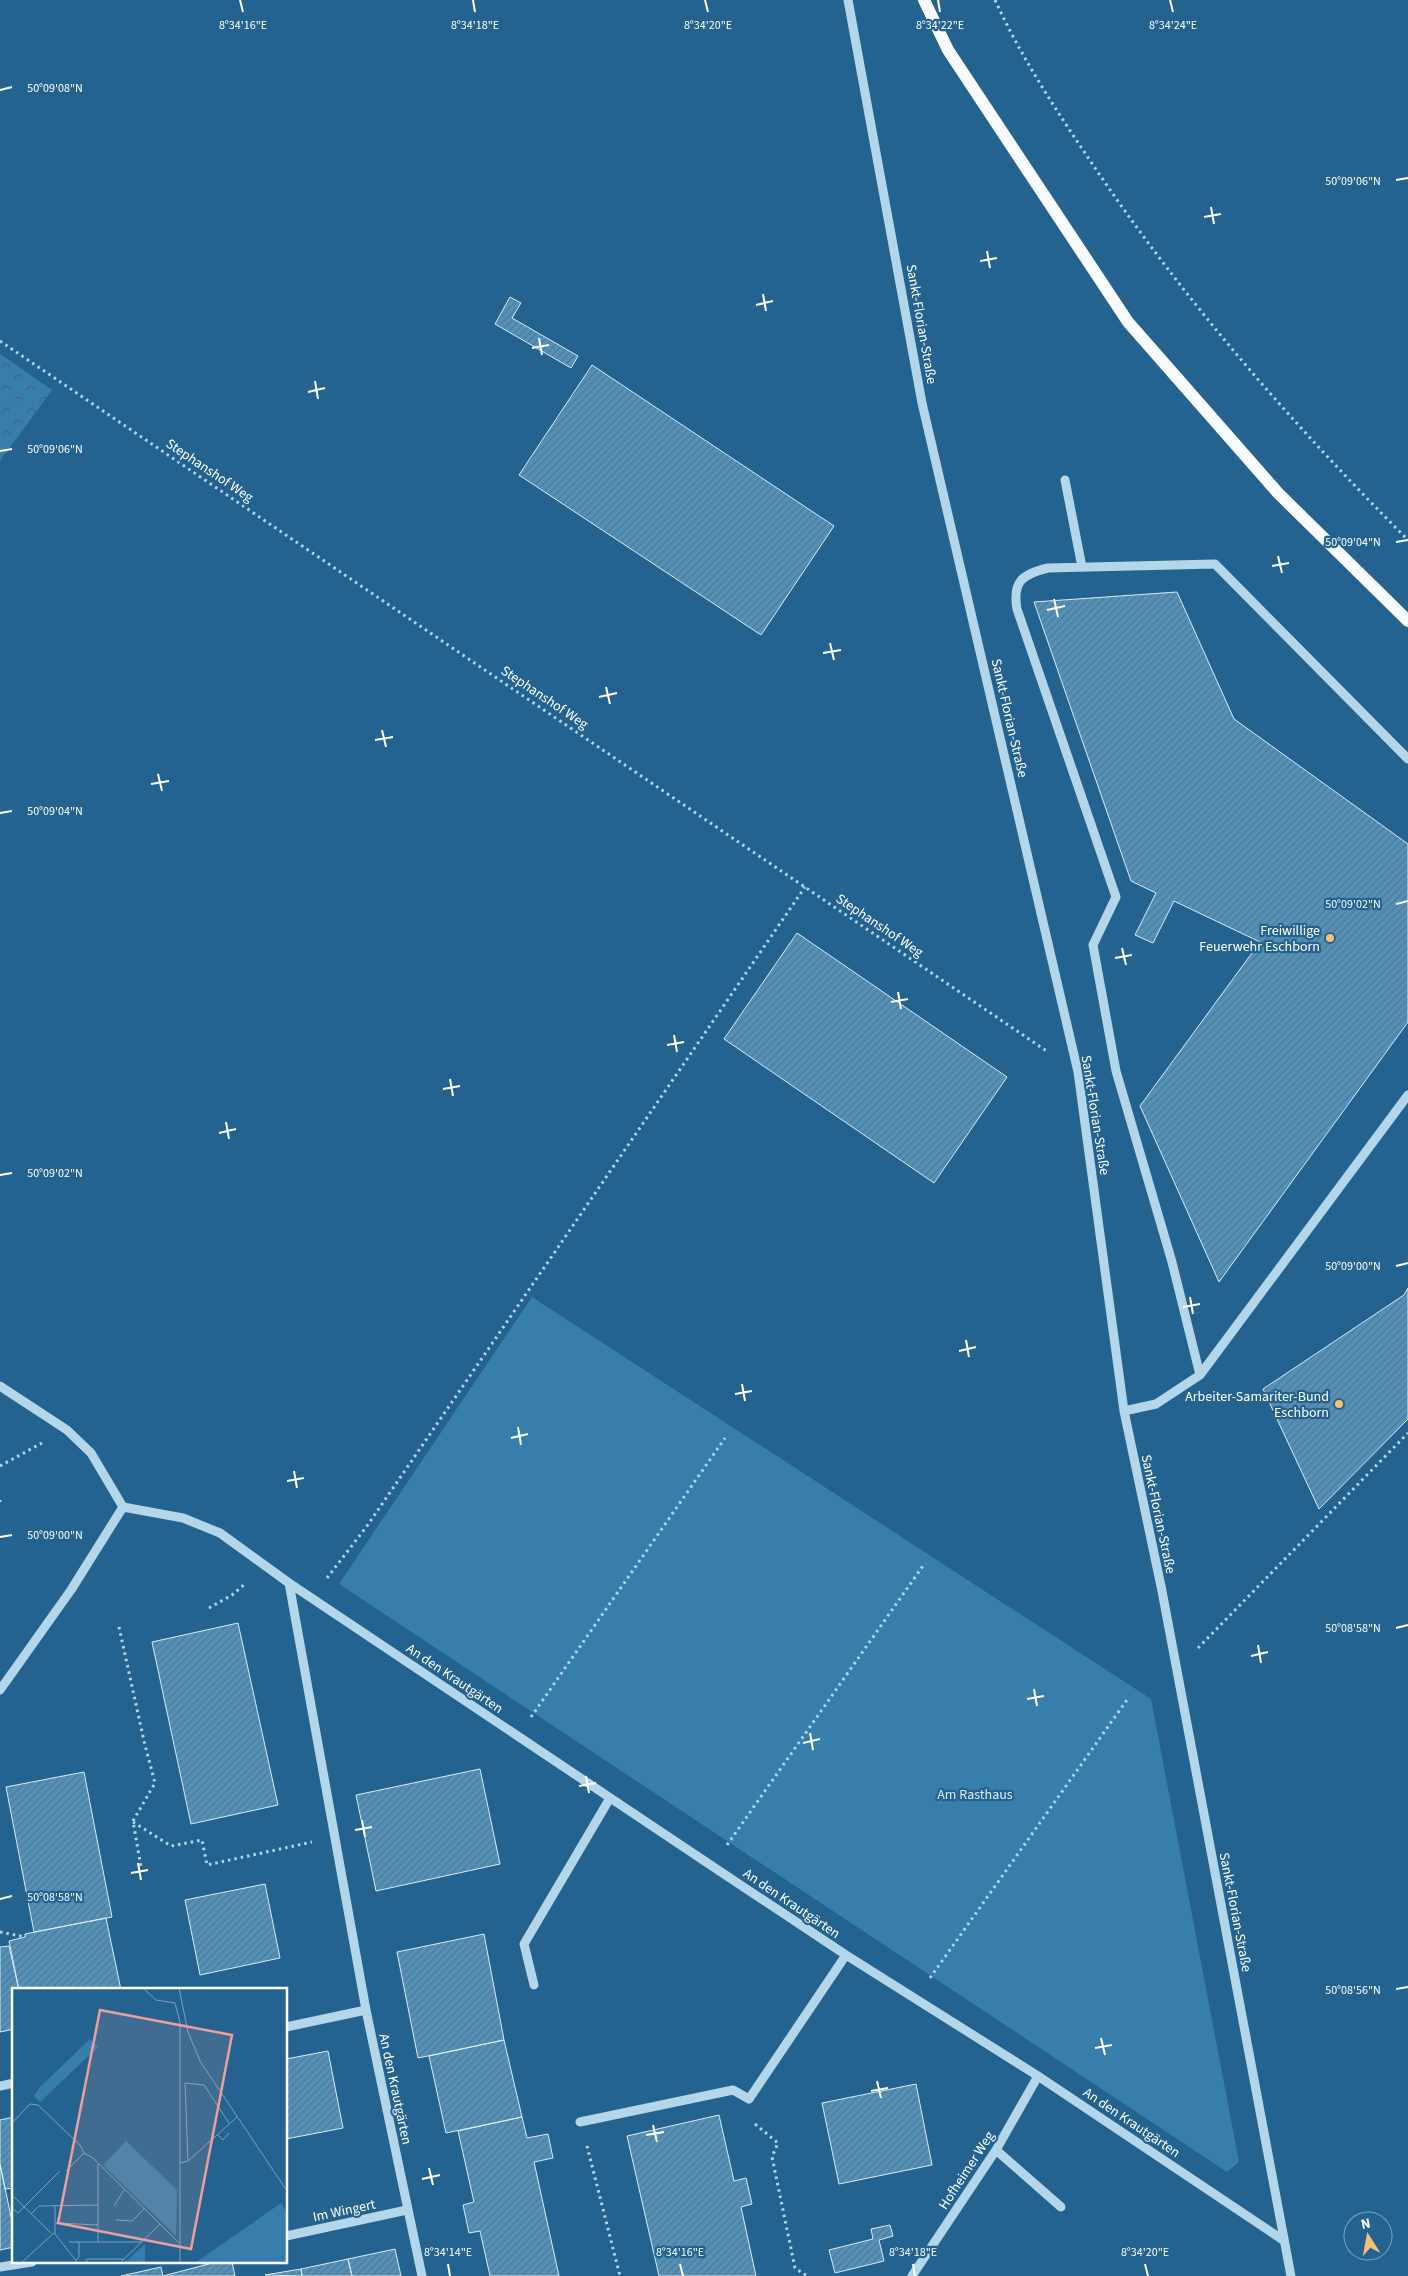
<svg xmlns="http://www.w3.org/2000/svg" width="1408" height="2276" viewBox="0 0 1408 2276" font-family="'Source Sans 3',sans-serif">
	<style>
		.green { fill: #387eab }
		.forest { fill: url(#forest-crowns) }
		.building { fill: url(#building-hatch); stroke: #d9ecf9 }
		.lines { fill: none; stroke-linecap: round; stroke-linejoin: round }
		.path { stroke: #b4d6eb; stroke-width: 3; stroke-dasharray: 2.5 4; stroke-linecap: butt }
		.minor { stroke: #b4d6eb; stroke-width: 9 }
		.major { stroke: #f9fcff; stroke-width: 12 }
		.ticks { fill: none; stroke: #fff; stroke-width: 2 }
		.poi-dot { fill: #f6be78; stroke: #24638f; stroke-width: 2 }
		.labels { text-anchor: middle; stroke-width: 4.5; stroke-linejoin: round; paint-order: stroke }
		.street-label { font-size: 14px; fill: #fff; stroke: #24638f }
		.poi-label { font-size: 14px; fill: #fff; stroke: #24638f; text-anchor: end }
		.park-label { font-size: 14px; fill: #d9ecf9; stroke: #24638f }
		.inset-road { fill: none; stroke: #7ca1bc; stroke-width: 1 }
		.view { fill: #ed9e9e; fill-opacity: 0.15; stroke: #ed9e9e; stroke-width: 2.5 }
		.inset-edge { fill: none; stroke: #fff; stroke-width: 2.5 }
		.ticks-label { font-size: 12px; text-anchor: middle; fill: #fff; stroke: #24638f; stroke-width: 4.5; stroke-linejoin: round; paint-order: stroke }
	</style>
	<defs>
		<pattern id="forest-crowns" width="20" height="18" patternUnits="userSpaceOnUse" patternTransform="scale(1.25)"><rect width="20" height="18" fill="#387eab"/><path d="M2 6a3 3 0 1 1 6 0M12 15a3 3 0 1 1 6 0" fill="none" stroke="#42657c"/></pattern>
		<pattern id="building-hatch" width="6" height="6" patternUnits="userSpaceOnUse" patternTransform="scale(1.25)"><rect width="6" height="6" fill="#5491b8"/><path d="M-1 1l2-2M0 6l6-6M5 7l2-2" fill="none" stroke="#517992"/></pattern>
	</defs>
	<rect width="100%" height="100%" fill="#24638f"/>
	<path class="green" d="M532,1297L1151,1699L1239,2162L1227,2172L339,1584Z"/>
	<path class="forest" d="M0,354L52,390L0,461Z"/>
	<path class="building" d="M510,297L521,303L512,318L578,356L571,368L495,324Z
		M592,365L834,526L761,635L519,475Z
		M1177,592L1234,719L1408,844V1022L1219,1282L1140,1106L1260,942L1174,901L1153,943L1135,935L1156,893L1131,881L1034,602Z
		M797,933L1007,1077L934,1183L724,1039Z
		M1408,1288V1419L1319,1509L1263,1389L1404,1295Z
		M238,1623L278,1805L191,1824L152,1642Z
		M480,1769L500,1864L376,1891L356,1795Z
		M84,1772L112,1917L34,1932L6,1787Z
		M265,1884L280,1958L200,1975L185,1900Z
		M106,1918L121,1990H19L9,1941L25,1937V1934Z
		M484,1934L504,2040L418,2058L397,1952Z
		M9,1946L19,1990H14V2029L0,2032V1947Z
		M504,2040L522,2117L446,2133L429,2056Z
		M328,2051L343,2128L286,2139V2059Z
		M916,2084L932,2165L839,2184L822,2103Z
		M719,2115L734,2181L746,2178L752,2204L741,2207L756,2276H659L627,2136Z
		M14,2117V2188L5,2189L0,2164V2120Z
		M522,2117L527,2138L548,2134L553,2158L534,2162L559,2276H490L480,2231L469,2233L463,2205L474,2202L458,2131Z
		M0,2164L14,2231V2247L0,2250Z
		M890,2225L893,2236L879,2240L884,2261L835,2273L829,2250L873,2239L871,2229Z
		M395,2249L401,2276H352L348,2259Z
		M348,2259L352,2276H302L301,2269Z
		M216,2262H232L235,2276H163Z
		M161,2267L163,2276H121Z
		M301,2269L302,2276L265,2275Z"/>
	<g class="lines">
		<path class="path" d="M995,0C1021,57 1056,110 1091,162C1183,299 1291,423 1408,540
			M0,341L1048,1052
			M0,1466L42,1443
			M0,1500V1502
			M327,1578L367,1526L805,887
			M209,1608L232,1595L246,1583
			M119,1627L144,1741L155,1783L133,1821L141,1867
			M1198,1648L1408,1433
			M531,1717L725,1438
			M133,1822L171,1846L202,1840L207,1865L312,1842
			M727,1845L925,1563
			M0,1932L25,1937
			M930,1978L1129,1697
			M755,2124L778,2143L772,2157L795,2268L807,2276
			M587,2146L620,2276"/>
		<path class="minor" d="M848,0L922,403L1078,1072L1124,1411L1162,1591L1291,2276
			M1065,480L1082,567
			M1200,1375L1172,1262L1116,1071L1093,945L1116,897L1017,609C1012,581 1023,574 1048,568L1215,564L1408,759
			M0,1386L67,1430L91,1453L123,1507L183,1518L220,1533L289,1583L712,1866L846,1955L1038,2076L1283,2240
			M1124,1411L1156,1404L1200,1375L1408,1095
			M289,1583L366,2010L422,2276
			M0,1690L71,1590L123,1507
			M534,1985L524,1944L610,1798
			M286,2027L366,2010
			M0,2086L14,2083
			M580,2122L733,2090L749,2099L846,1955
			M996,2150L1061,2207
			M286,2236L407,2210
			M0,2267L32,2262
			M912,2276L996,2150L1038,2076"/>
		<path class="major" d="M924,0L948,50L1128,322L1278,493L1408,621"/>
	</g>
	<path class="ticks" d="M240,0L243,12M473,0L475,12M705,0L708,12M938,0L940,12M1170,0L1173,12M0,90L12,87M1396,180L1408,178M1211,207L1214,224M1204,217L1221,214M987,251L990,268M980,261L997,258M763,294L766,311M756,305L773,301M539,338L542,355M532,348L549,345M315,381L318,399M308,392L325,388M0,451L12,449M1396,542L1408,540M1278,556L1282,573M1272,566L1289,563M1054,599L1058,617M1047,610L1065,606M830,643L834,660M823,653L841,650M606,687L610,704M599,697L617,693M382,730L386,747M375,740L393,737M158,774L162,791M151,784L169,781M0,813L12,811M1396,904L1408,901M1122,948L1126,965M1115,958L1132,955M898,992L901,1009M891,1002L908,999M674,1035L677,1052M667,1045L684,1042M450,1079L453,1096M443,1089L460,1086M226,1122L229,1139M219,1133L236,1129M0,1175L12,1173M1396,1266L1408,1263M1190,1297L1193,1314M1183,1307L1200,1304M966,1340L969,1357M959,1351L976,1347M742,1384L745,1401M735,1394L752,1391M518,1427L521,1445M511,1438L528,1434M294,1471L297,1488M287,1481L304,1478M0,1537L12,1535M1396,1628L1408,1625M1258,1645L1261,1663M1251,1656L1268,1652M1034,1689L1037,1706M1027,1699L1044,1696M810,1733L813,1750M803,1743L820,1739M586,1776L589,1793M579,1786L596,1783M362,1820L365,1837M355,1830L372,1827M138,1863L141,1880M131,1873L148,1870M0,1899L12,1896M1396,1989L1408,1987M1101,2038L1105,2055M1095,2048L1112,2045M877,2081L881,2098M871,2091L888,2088M653,2125L657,2142M646,2135L664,2132M429,2168L433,2185M422,2179L440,2175M448,2264L450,2276M680,2264L683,2276M913,2264L915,2276M1145,2264L1148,2276"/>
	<g class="poi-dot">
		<circle cx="1330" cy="938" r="5"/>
		<circle cx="1339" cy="1404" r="5"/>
	</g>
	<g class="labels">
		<g class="street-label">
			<text transform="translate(922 324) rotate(80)" y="5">Sankt-Florian-Straße</text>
			<text transform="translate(210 470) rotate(34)" y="5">Stephanshof Weg</text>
			<text transform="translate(545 697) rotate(34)" y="5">Stephanshof Weg</text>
			<text transform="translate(1010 718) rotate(77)" y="5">Sankt-Florian-Straße</text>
			<text transform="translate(880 925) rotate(34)" y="5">Stephanshof Weg</text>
			<text transform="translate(1096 1115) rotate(81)" y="5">Sankt-Florian-Straße</text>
			<text transform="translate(1159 1514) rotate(78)" y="5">Sankt-Florian-Straße</text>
			<text transform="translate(455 1678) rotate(34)" y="5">An den Krautgärten</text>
			<text transform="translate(792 1903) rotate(34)" y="5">An den Krautgärten</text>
			<text transform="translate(1236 1912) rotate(79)" y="5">Sankt-Florian-Straße</text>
			<text transform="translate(396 2089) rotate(78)" y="5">An den Krautgärten</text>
			<text transform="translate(1132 2122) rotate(34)" y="5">An den Krautgärten</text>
			<text transform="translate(966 2170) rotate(-57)" y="5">Hofheimer Weg</text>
			<text transform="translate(344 2210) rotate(-12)" y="5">Im Wingert</text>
		</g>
		<g class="poi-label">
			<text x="1320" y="935">Freiwillige<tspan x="1320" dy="16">Feuerwehr Eschborn</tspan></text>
			<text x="1329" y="1401">Arbeiter-Samariter-Bund<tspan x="1329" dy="16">Eschborn</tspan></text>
		</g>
		<g class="park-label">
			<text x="975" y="1799">Am Rasthaus</text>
		</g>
	</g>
	<g transform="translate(12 1988)">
		<rect width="275" height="275" fill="#24638f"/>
		<path d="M114,153L165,202L164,248L91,177ZM133,256V275H112Z" fill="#387eab"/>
		<path d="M78,51L86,59L28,114L22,108L28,99Z" fill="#387eab"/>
		<path d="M269,215L275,225V275H183Z" fill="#387eab"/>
		<path class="inset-road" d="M131,0L144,12L163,15L168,34V275M167,0L176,44L188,73L275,203M0,135L18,116L26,117L68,157L72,165L81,170L167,255M205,146L211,152L217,145M176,173L173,95L192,97L217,135M168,175L176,173L225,129M86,176V254M54,183L72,165M0,207L39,245M43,218V246L66,275M102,218L112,202M1,221L6,225L48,183M19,226L27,218L86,217M104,232L120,233L132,221M44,235L86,237M57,254H130M64,272L67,269V254M9,275L42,245M74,275L75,271H112M108,275L148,236"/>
		<path class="view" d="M88,22L220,47L179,261L46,235Z"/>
		<rect width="275" height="275" class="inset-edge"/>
	</g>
	<g class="ticks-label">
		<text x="243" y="29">8°34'16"E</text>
		<text x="475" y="29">8°34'18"E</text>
		<text x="708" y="29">8°34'20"E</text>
		<text x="940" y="29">8°34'22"E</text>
		<text x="1173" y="29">8°34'24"E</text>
		<text x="55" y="92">50°09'08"N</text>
		<text x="1353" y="185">50°09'06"N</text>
		<text x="55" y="453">50°09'06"N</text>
		<text x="1353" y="546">50°09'04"N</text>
		<text x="55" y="815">50°09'04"N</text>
		<text x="1353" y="908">50°09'02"N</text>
		<text x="55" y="1177">50°09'02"N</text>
		<text x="1353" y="1270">50°09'00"N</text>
		<text x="55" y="1539">50°09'00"N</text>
		<text x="1353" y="1632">50°08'58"N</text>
		<text x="55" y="1901">50°08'58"N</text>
		<text x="1353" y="1994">50°08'56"N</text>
		<text x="448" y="2256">8°34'14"E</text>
		<text x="680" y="2256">8°34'16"E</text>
		<text x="913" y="2256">8°34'18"E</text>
		<text x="1145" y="2256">8°34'20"E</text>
	</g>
	<g transform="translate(1368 2236) rotate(349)"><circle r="24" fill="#24638f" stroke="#7ca1bc"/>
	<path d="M0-4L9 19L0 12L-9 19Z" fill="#f6be78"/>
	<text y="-8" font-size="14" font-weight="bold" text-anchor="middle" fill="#ffffff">N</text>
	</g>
</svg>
